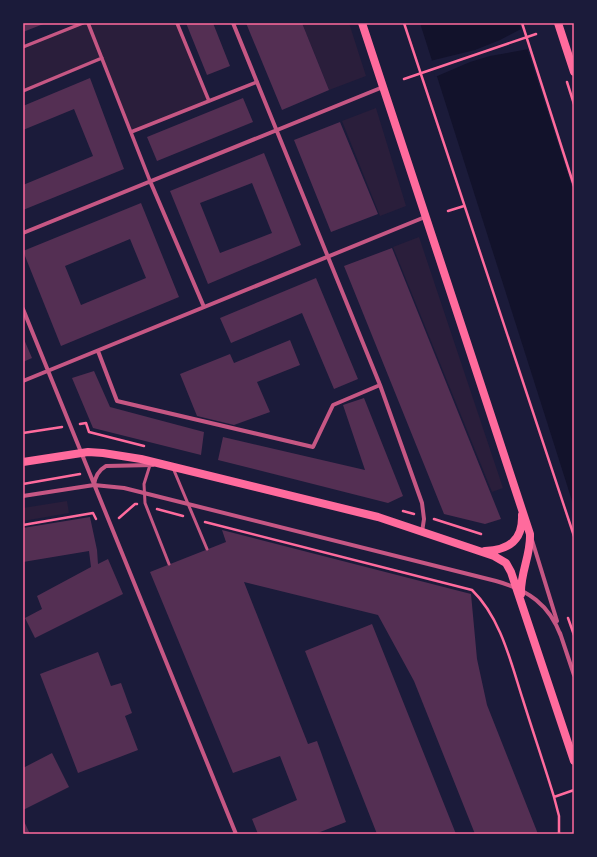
<svg xmlns="http://www.w3.org/2000/svg" width="597" height="857" viewBox="0 0 597 857" font-family="'Roboto Condensed',sans-serif">
	<style>
		.green { fill: #2a1e3b }
		.water { fill: #12122b }
		.pier { fill: #1b1b3a }
		.building { fill: #542f53; fill-rule: evenodd }
		.lines { fill: none; stroke-linecap: round; stroke-linejoin: round }
		.path { stroke: #ff6b9d; stroke-width: 2.5 }
		.service { stroke: #c65784; stroke-width: 3 }
		.pedestrian { stroke: #c65784; stroke-width: 3.5 }
		.minor { stroke: #c65784; stroke-width: 4 }
		.secondary { stroke: #ff6b9d; stroke-width: 8 }
		.neatline { fill: none; stroke: #ff6b9d; stroke-width: 1.5 }
	</style>
	<rect width="100%" height="100%" fill="#1b1b3a"/>
	<path class="green" d="M83,23H176L209,101L131,132L102,58L23,91V47Z
		M302,23H349L366,76L329,90Z
		M376,108L406,206L380,216L342,121Z
		M419,237L503,488L492,492L393,247Z
		M67,501L69,513L23,521V508Z"/>
	<path class="water" d="M420,23H519L574,193V507Z"/>
	<path class="pier" d="M523,28L529,49L490,56L470,62L435,77L430,61L475,50L500,40Z"/>
	<path class="building" d="M23,23H46L23,32Z
		M186,23H213L230,66L207,75Z
		M246,23H302L329,90L282,110Z
		M90,78L124,169L23,210V185L93,156L74,109L23,130V106Z
		M243,98L253,122L157,161L147,137Z
		M340,122L378,214L331,232L294,140Z
		M264,153L301,245L208,284L170,191ZM252,183L272,233L220,253L200,203Z
		M141,203L179,297L61,346L23,251ZM130,239L146,278L81,305L65,266Z
		M392,248L501,519L485,524L444,514L344,266Z
		M316,278L358,379L334,389L302,313L231,343L220,318Z
		M23,337L32,358L23,362Z
		M290,340L300,365L257,382L270,412L234,425L197,416L180,374L230,354L234,363Z
		M94,371L110,407L204,432L201,455L93,428L72,378Z
		M364,398L403,496L388,503L218,460L223,437L365,470L343,405Z
		M90,517L97,550L98,564L108,559L123,594L35,638L25,618L42,609L37,596L91,567L89,551L23,562V528Z
		M222,530L471,594L477,659L487,705L538,834H475L414,681L378,615L244,582L308,744L317,741L346,822L315,834H258L252,819L297,800L280,756L233,773L150,572L226,542Z
		M372,624L456,834H377L305,651Z
		M98,652L111,686L121,683L132,713L125,716L138,750L78,773L40,674Z
		M52,753L69,787L23,810V768Z
		M23,819L30,834H23Z"/>
	<g class="lines">
		<path class="path" d="M404,23L574,536
			M522,23L574,186
			M404,79L536,34
			M567,82L574,104
			M448,211L464,206
			M80,424L86,423L89,432L144,446
			M23,433L62,427
			M23,484L80,474
			M157,509L183,516
			M403,511L414,514
			M119,518L135,504H137
			M434,519L481,534
			M205,522L472,590C501,618 511,663 523,700C533,732 544,764 554,797L559,816V834
			M23,525L93,513L96,519
			M568,618L574,635
			M554,797L574,790"/>
		<path class="service" d="M150,465L144,484L145,503L169,564
			M173,468L207,549"/>
		<path class="pedestrian" d="M88,23L150,181
			M23,47L83,23
			M23,91L102,58
			M209,101L257,82
			M131,132L209,101L177,23"/>
		<path class="minor" d="M233,23L380,385L422,503L424,519L422,532
			M150,181L204,307
			M23,233L383,87
			M23,309L236,834
			M98,351L117,401L313,447L333,405L380,385
			M23,381L425,217
			M94,485C95,477 99,470 106,466L153,465
			M23,496L94,485L124,488L496,581C528,590 549,604 561,636
			M532,540L557,621
			M560,633L574,675"/>
		<path class="secondary" d="M362,23L530,534C531,555 520,573 521,594
			M558,23L574,72
			M23,462L88,452L103,453L141,459L378,517L494,556L506,563L511,572L574,761
			M485,551C509,550 523,540 522,515"/>
	</g>
	<rect width="597" height="857" fill="none" stroke="#1b1b3a" stroke-width="48"/>
	<rect x="24" y="24" width="549" height="809" class="neatline"/>
</svg>
